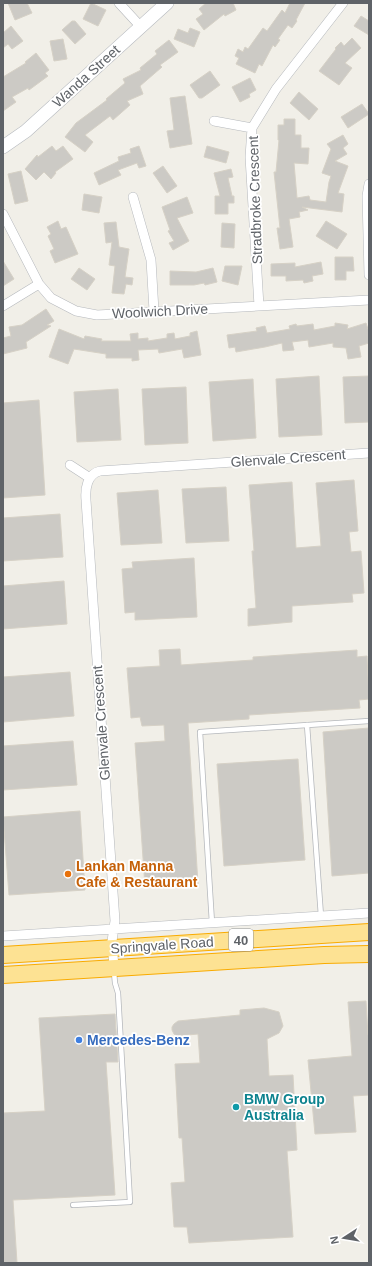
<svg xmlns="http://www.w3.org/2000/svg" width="372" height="1266" viewBox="0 0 372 1266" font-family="Arial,sans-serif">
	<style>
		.building { fill: #cccac5; stroke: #d6d1c6 }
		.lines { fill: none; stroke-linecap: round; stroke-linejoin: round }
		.lane-casing { stroke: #b5b8bc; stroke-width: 6 }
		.street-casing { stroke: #b5b8bc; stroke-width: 10 }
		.secondary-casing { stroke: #b6babf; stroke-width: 14 }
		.highway-casing { stroke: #f9ab00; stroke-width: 18 }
		.lane { stroke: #fff; stroke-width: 4.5 }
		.street { stroke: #fff; stroke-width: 9 }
		.secondary { stroke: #fff; stroke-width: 13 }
		.highway { stroke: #fde293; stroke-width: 16 }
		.food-dot { fill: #e8710a; stroke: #fff; stroke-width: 1.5 }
		.shop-dot { fill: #3f7fe0; stroke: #fff; stroke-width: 1.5 }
		.culture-dot { fill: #0f9aa8; stroke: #fff; stroke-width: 1.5 }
		.labels { text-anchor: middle; stroke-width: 3.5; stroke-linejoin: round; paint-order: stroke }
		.shield { fill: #fff; stroke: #8f9295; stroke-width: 1 }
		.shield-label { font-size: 13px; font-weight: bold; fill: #5f6368 }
		.street-label { font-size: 14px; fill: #5f6368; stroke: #fff }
		.food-label { font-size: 14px; font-weight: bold; fill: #c56008; stroke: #fff; text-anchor: start }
		.shop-label { font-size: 14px; font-weight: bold; fill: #366cbe; stroke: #fff; text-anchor: start }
		.culture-label { font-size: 14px; font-weight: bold; fill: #0d838f; stroke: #fff; text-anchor: start }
	</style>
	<rect width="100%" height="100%" fill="#f1efe8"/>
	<path class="building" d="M8,3H27L32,13L15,20Z
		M91,3L106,10L98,26L83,19Z
		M206,3H233L236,10L225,16L224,14L204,30L196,19L203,14L199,9Z
		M290,3H305L296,20L297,21L292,28L288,25L278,39L280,40L275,47L273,45L262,66L259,64L255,73L236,64L239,58L235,56L238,49L243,52L245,47L248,49L263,28L267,31L282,10L285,13Z
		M361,16L369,21V35L354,26Z
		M72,21H75L86,34L75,44L62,30Z
		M11,26L23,41L12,49L8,44L3,48V33Z
		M190,28L200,32L194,47L174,39L178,29L188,33Z
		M352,38L361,48L345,63L352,68L339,85L319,71L336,49L335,48L341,42L344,46Z
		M63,39L67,59L54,61L50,41Z
		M169,40L178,52L160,65L162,67L140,86L143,94L127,101L130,105L113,120L110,116L85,135L93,142L85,152L65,137L76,123L107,100L106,99L125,83L123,79L141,70L140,68L157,54L155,51Z
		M36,53L49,70L45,73L48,76L29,90L28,88L12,97L16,102L3,111V77L26,63L25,62Z
		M210,71L220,85L202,98H199L190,85Z
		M250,78L256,90L249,94L250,97L240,102L232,87Z
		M299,92L318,109L309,120L290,103Z
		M185,96L192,144L170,148L167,131L174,130L170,98Z
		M362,104L369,114L348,128L341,117Z
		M284,119H295V135H301V148H309L308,164L294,163L297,198L309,196L310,200L326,202L329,182L331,176L322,173L331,149L327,144L343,135L348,144L343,148L347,154L335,161L348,166L338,193L344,194L342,212L302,207L308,210L299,212L300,217L289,219L293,247L280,249L277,228H280L274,172H276L279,140H278V125H284Z
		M52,146L56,151L63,146L73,159L55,172L56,173L51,179L44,172L36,180L25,169L37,155L38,157Z
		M139,146L146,166L139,168L137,163L118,170L121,175L99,185L94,173L119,161L118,157L131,153L130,149Z
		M207,146L229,152L226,163L204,157Z
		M163,166L177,186L167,193L153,173Z
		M231,169L233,177L228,178L232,196H234V203H228V214H215V196H220L214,173Z
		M21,171L28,201L15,204L8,174Z
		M84,194L102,197L99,213L82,210Z
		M187,197L193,213L177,218L189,241L173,250L169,243L174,241L168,231L170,230L162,207Z
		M58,221L61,229L66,227L78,254L55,263L50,251L54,249L48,236L51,234L47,227Z
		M326,221L347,234L337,249L316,236Z
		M116,222L119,247L129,249L125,277L133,278L132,285L126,284L124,294L112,293L115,266L109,265L112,242L106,243L104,223Z
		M222,223L235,224L234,248L221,247Z
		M335,257H353L354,271H346V280H335Z
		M3,261L14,279L3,286Z
		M321,262L323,274L312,276L313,281L304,283L303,280L286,281V276H271V264L295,263V267Z
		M225,266H242L238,285L222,281Z
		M79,268L95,279L87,290L71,279Z
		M213,268L217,282L205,285L204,283L194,285H170V271L196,272Z
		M46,309L54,321L47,325L51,326L26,342L27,348L3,354V338L11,336L9,327L22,325Z
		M335,323L348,325L347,329L366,323L369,332V343L359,346L361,357L348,359L346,348L333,347V343L309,347L308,340L292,342L294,350L283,351L282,343L265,347L236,352L235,347L229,348L227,335L257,331L256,328L265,326L267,333L290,329L289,326L296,324L297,326L313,324L314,330L335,326Z
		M59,329L84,339L85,336L102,339L101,341H131L130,334L138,333V339L148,338V341L167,338V334L174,333L175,339L190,336V333L197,331L201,355L184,358L182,349L159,353L158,349L138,350L139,360L132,361V358H106V354L74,349L68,364L49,357Z
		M319,376L322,435L279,437L276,379Z
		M369,376V422L345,423L343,377Z
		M253,379L256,438L213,441L209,382Z
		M186,387L188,443L145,445L142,389Z
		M118,389L121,440L77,442L74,392Z
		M39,400L45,495L3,498V403Z
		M354,480L358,531L349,532L351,552L361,551L364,593L352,594L353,602L292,606V622L248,626V609L256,608L252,551H254L249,485L292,482L296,548L321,546L316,483Z
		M226,487L229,541L186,543L182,489Z
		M158,490L162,543L121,545L117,493Z
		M60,514L63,557L3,561V518Z
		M194,558L197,617L135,620V612L125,613L122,569L133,568L132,562Z
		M64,581L67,624L3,629V586Z
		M180,649L181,665L253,660V657L357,650V657L367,656L369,699L359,700L360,708L249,715V719L188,723L198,884L145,887L135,743L165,741L164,725L142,726L140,717L131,718L127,668L160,666L159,650Z
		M70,672L74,716L3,722V677Z
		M369,728V873L332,876L323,732Z
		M73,741L77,785L3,790V746Z
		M298,759L305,860L224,866L217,764Z
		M80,811L85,890L9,895L3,817Z
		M366,1001L368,1035H369V1095L353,1096L356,1132L315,1134L308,1060L352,1056L348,1002Z
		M264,1008L279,1012L283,1026L279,1033L267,1039L269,1076L293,1075L297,1150L287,1151L293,1237L189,1243L187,1227H174L171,1183L185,1182L182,1138H179L175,1064L200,1063L198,1034L177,1036L174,1034L172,1030V1027L174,1024L178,1021L240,1015V1010Z
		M115,1014L118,1062H106L115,1195L13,1200L17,1263H3V1113L45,1111L39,1018Z"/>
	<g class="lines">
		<g class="lane-casing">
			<path id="lane" d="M307,725L321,916
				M212,923L200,732L369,721
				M73,1205L130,1202L118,993L115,983L114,972"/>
		</g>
		<g class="street-casing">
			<path id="street" d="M119,3L141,27
				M214,121L252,128
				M369,184L367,196L369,275
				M133,197L151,260L154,311
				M3,214L39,284L51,298L76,311L97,315L369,300
				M3,306L39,284
				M259,306L250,157L252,128L276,89L343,3
				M70,465L90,478
				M3,936L369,913
				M114,968L112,941L115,921L86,500C85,489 87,474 100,471L369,453"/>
		</g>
		<g class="secondary-casing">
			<path id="secondary" d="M3,147L26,131L167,3"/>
		</g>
		<g class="highway-casing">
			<path id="highway" d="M3,955L369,932
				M3,975L324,955L369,954"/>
		</g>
		<use href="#lane" class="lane"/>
		<use href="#street" class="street"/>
		<use href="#secondary" class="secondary"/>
		<use href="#highway" class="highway"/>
	</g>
	<circle class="food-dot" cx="68" cy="874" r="4"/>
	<circle class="shop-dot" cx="79" cy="1040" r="4"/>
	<circle class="culture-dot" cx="236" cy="1107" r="4"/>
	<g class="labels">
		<rect class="shield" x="229" y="929" width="24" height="22" rx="3"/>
		<g class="shield-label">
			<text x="241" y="945">40</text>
		</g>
		<g class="street-label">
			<text transform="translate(86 76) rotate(-42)" y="5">Wanda Street</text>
			<text transform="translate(255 200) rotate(-92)" y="5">Stradbroke Crescent</text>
			<text transform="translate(160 311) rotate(-3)" y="5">Woolwich Drive</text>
			<text transform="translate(288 458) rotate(-4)" y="5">Glenvale Crescent</text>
			<text transform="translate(101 723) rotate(-94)" y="5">Glenvale Crescent</text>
			<text transform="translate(162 945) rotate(-4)" y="5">Springvale Road</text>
		</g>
		<g class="food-label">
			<text x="76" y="871">Lankan Manna<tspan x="76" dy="16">Cafe &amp; Restaurant</tspan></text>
		</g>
		<g class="shop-label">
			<text x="87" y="1045">Mercedes-Benz</text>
		</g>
		<g class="culture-label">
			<text x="244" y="1104">BMW Group<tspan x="244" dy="16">Australia</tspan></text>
		</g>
	</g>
	<rect width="372" height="1266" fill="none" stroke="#5f6368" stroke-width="8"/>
	<g transform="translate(344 1238) rotate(258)" stroke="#ffffff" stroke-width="3" paint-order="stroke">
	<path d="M0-3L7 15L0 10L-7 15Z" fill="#5f6368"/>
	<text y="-6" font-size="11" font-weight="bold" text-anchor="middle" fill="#5f6368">N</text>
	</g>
</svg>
